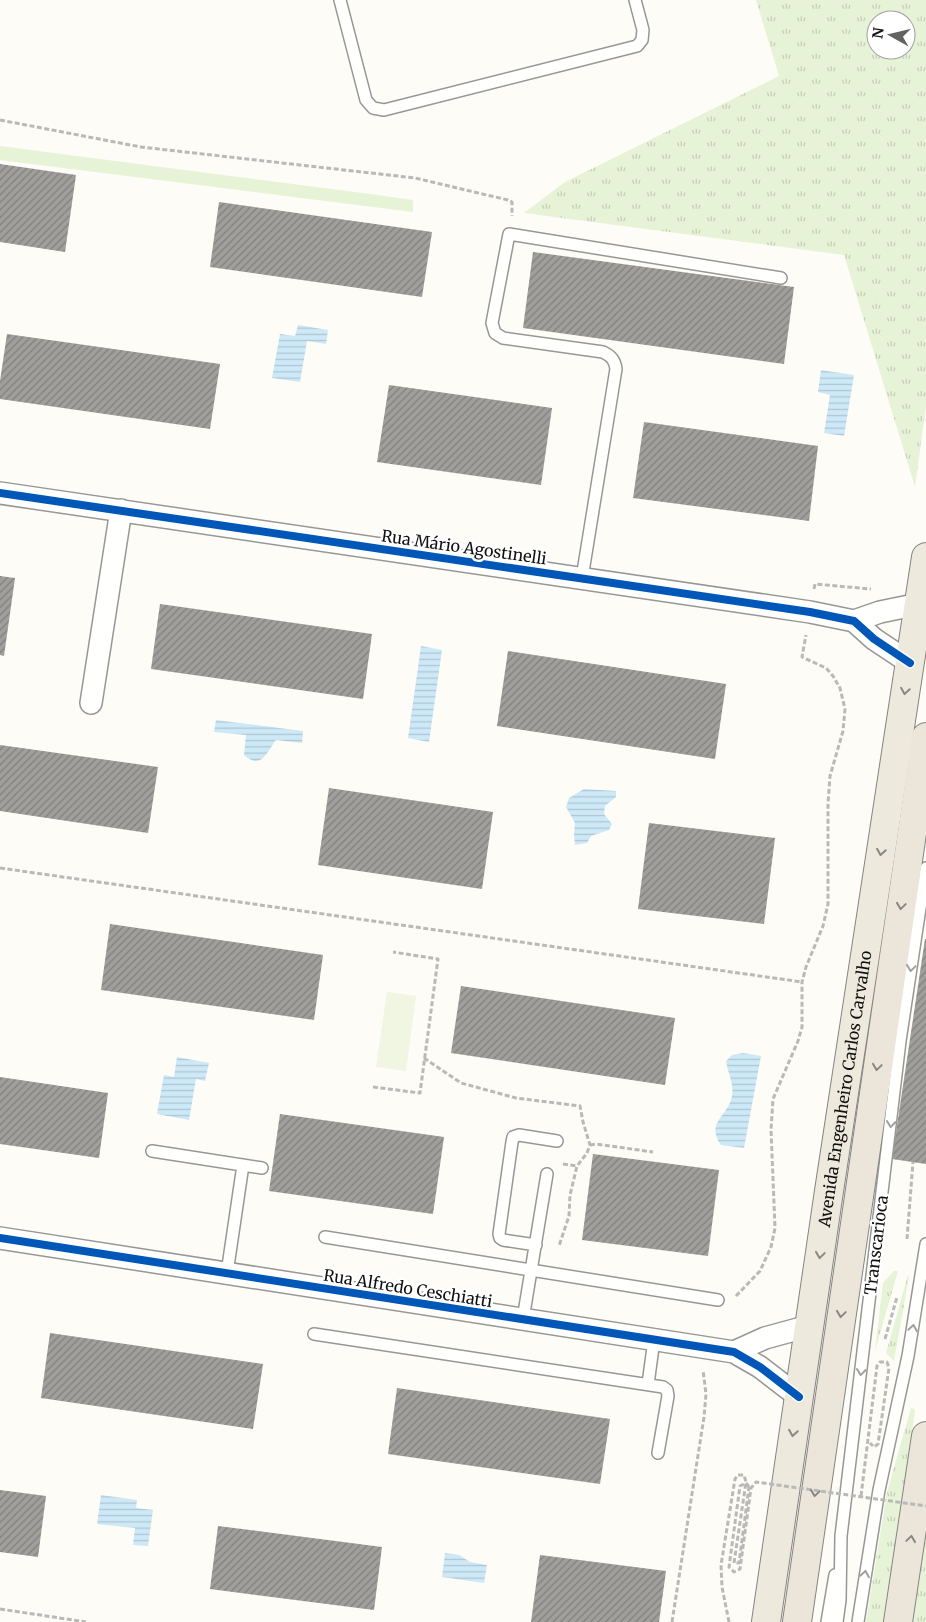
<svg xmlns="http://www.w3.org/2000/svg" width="926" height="1622" viewBox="0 0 926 1622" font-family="Merriweather,serif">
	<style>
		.grass { fill: url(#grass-tufts); fill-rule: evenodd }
		.park { fill: #e7f3d7 }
		.pitch { fill: #f0f6e1 }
		.water { fill: url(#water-rules) }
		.building { fill: url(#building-hatch) }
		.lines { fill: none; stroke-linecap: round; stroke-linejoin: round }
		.service-casing { stroke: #979795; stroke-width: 14 }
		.minor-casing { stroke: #979795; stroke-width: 24 }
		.primary-casing { stroke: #858482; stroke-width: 30 }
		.trunk-casing { stroke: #858482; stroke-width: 30 }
		.path { stroke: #b9b9b8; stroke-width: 3; stroke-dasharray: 5 2.5; stroke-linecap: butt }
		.service { stroke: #fffffe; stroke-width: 11 }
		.minor { stroke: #fffffe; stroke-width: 21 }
		.primary { stroke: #ede9dc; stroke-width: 28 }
		.trunk { stroke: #ece5da; stroke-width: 28 }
		.path-bridge { stroke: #b9b9b8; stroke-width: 3; stroke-dasharray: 5 2.5; stroke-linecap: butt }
		.cycleway-casing { stroke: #fff; stroke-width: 11 }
		.cycleway { stroke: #0057b8; stroke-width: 8 }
		.oneway { stroke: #8a8881 }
		.oneway2 { stroke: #898680 }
		.oneway3 { stroke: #a0a09f }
		.labels { text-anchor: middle; stroke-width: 5; stroke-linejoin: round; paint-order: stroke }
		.street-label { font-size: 16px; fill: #111; stroke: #fff }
	</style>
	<defs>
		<pattern id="grass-tufts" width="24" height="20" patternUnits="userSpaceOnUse" patternTransform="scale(1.25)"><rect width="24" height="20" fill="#e7f3d7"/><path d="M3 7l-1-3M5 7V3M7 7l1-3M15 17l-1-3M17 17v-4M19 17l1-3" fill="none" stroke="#c5cfb8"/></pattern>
		<pattern id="water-rules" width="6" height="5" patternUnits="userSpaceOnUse" patternTransform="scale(1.25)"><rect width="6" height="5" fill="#cde8f7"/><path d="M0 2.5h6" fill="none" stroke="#afc6d3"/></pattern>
		<pattern id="building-hatch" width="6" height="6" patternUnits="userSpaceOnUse" patternTransform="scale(1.25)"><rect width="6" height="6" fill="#a19f9c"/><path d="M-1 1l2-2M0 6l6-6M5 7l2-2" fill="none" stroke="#82807e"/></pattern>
	</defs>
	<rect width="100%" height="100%" fill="#fdfcf7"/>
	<path class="grass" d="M756,0H926V406L915,487L844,255L524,213L565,182L779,76ZM876,20H906V50H876Z
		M894,1271H898L875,1351L883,1283Z
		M908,1275L909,1277L894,1361L886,1353Z
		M911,1408L914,1409L915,1412L883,1622H866L887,1492Z
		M926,1495V1622H908Z"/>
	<path class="park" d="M0,146L378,195L413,200V212L0,160Z"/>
	<path class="pitch" d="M387,992L416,996L406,1071L376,1067Z"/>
	<path class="water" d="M298,325L328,330L326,344L307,341L300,382L272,378L280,334L295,336Z
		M821,370L854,375L844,436L824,433L830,395L818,392Z
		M421,646L442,650L429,742L408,738Z
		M216,720L303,731L302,743L276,740C267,751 262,771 244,755L246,735L214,732Z
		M584,789L616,791V797L605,806L604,814L612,824L609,830L591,836L587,843L575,845L574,834L575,823L566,807L569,798Z
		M743,1053L761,1056L744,1148L721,1145C705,1122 728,1117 732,1096C734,1083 728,1074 726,1061L732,1055Z
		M177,1057L209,1063L205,1081L196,1079L189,1120L157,1114L164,1075L174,1077Z
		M101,1495L137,1500L136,1508L153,1510L148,1546L133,1545L135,1528L97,1524Z
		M445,1553L459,1555L470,1562L487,1565L484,1583L442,1577Z"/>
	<path class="building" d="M0,164L76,175L65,252L0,242Z
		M219,202L432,232L422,297L210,267Z
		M533,252L794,287L784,364L523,328Z
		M7,334L220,364L210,429L0,399V381Z
		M389,385L552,408L541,485L377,462Z
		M644,422L818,446L809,521L633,498Z
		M0,576L15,578L4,656L0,655Z
		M160,604L372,634L363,699L151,669Z
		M508,651L726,684L715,759L497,726Z
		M0,745L158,767L148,833L0,811Z
		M329,788L493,812L482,889L318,865Z
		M649,823L775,838L764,924L638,909Z
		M110,924L323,955L314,1020L101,990Z
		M925,939H926V1164L892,1159Z
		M461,986L675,1018L665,1085L451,1053Z
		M0,1077L108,1093L99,1158L0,1144Z
		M280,1114L444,1137L433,1214L269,1191Z
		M593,1154L719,1170L708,1256L582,1240Z
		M50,1333L263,1364L253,1429L41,1398Z
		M397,1388L610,1419L600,1484L388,1454Z
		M0,1490L46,1496L38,1557L0,1552Z
		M218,1526L382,1547L374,1610L210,1589Z
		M540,1555L666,1571L659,1622H531Z"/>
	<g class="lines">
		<g class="service-casing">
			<path id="service" d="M340,0L366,100L373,108L384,110L637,46L642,40L643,30L635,0
				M582,578L616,369C615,360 611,356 603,352L503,338L495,333L492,323L509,234L781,278
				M152,1151L262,1168
				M325,1237L718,1300
				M536,1245L503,1240L500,1238L499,1234L512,1142L513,1137L519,1135L557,1141
				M227,1273L243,1165
				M523,1319L547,1174
				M314,1334L663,1387L667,1390L668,1396L658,1453
				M648,1384L654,1340
				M827,1622L835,1575
				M837,1622L840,1600L841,1536L900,1041L926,868
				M858,1622L879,1490L908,1356L926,1244"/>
		</g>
		<g class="minor-casing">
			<path id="minor" d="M0,493L810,612L854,621L874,639L910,663
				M854,621L880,612L919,604
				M91,703L121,510
				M0,1238L734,1352L760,1367L799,1397
				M734,1352L765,1338L809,1326"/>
		</g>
		<g class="primary-casing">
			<g id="primary">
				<path id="s1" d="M766,1622L829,1191L926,557"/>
			</g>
		</g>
		<g class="trunk-casing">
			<path id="trunk" d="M797,1622L926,737
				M898,1622L926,1436"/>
		</g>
		<path class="path" d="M0,120L141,147L415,178L508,200L512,202V216
			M814,589L815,584L871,589
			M0,868L802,982
			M424,1058L461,1083L516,1098L580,1106L583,1122L590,1145L587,1153L577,1166L570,1195L569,1216L559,1246
			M373,1087L420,1093L438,959L393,952
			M590,1145L596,1144L653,1152
			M563,1164L577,1166
			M907,1239L913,1162
			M736,1296L760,1271L771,1247L775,1228L771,1130L773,1099L798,1041L802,1027V982L806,967L823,926L828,904V804L830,776L843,731L845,709L840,688L833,676L826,668L802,657L806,635
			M885,1339L897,1297
			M0,1609L86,1622
			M672,1622L704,1417L706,1394L703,1370
			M729,1622L722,1587L721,1565L735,1479L738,1475H744L746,1482L734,1563H739L749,1487"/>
		<use href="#service" class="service"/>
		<use href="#minor" class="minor"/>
		<use href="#primary" class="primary"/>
		<use href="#trunk" class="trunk"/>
		<path class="path-bridge" d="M749,1487L746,1483L740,1486L729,1567L734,1572L740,1569L751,1488L756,1482L926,1506
			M861,1496L877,1366L880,1362H887L889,1368L878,1444L874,1447L870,1443"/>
		<g class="cycleway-casing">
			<path id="cycleway" d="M0,493L810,612L854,621L874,639L910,663
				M0,1238L734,1352L760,1367L799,1397"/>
		</g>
		<use href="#cycleway" class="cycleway"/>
	</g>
	<defs><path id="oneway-chevron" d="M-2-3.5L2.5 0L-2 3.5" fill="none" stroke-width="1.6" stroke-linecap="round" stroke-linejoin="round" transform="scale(1.25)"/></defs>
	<g class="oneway">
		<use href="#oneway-chevron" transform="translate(905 691) rotate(99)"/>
		<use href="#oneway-chevron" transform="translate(881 852) rotate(99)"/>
		<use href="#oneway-chevron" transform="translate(820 1255) rotate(98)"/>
		<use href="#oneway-chevron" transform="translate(793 1433) rotate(99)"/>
	</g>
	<g class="oneway2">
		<use href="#oneway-chevron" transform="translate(901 906) rotate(98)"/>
		<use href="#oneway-chevron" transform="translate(877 1067) rotate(98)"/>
		<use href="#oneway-chevron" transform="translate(841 1314) rotate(98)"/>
		<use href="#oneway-chevron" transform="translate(815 1493) rotate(98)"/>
		<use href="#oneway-chevron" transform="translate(911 1539) rotate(-82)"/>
	</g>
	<g class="oneway3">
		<use href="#oneway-chevron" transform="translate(911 968) rotate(98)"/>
		<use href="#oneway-chevron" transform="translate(891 1124) rotate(97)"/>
		<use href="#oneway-chevron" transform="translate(913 1328) rotate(-81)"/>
		<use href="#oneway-chevron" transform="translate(861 1372) rotate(97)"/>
		<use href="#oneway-chevron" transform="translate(865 1574) rotate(-81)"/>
	</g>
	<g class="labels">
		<g class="street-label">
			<text transform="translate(464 547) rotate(8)" y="6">Rua Mário Agostinelli</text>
			<text dy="6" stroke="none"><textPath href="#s1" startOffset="539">Avenida Engenheiro Carlos Carvalho</textPath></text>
			<text transform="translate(876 1245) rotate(-83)" y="6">Transcarioca</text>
			<text transform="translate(408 1288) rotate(9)" y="6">Rua Alfredo Ceschiatti</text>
		</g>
	</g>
	<g transform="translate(891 35) rotate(278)"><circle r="24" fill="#ffffff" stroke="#a0a0a0"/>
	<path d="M0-4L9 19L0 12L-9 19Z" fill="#646362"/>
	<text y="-8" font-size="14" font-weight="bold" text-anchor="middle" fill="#111111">N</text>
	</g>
</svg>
